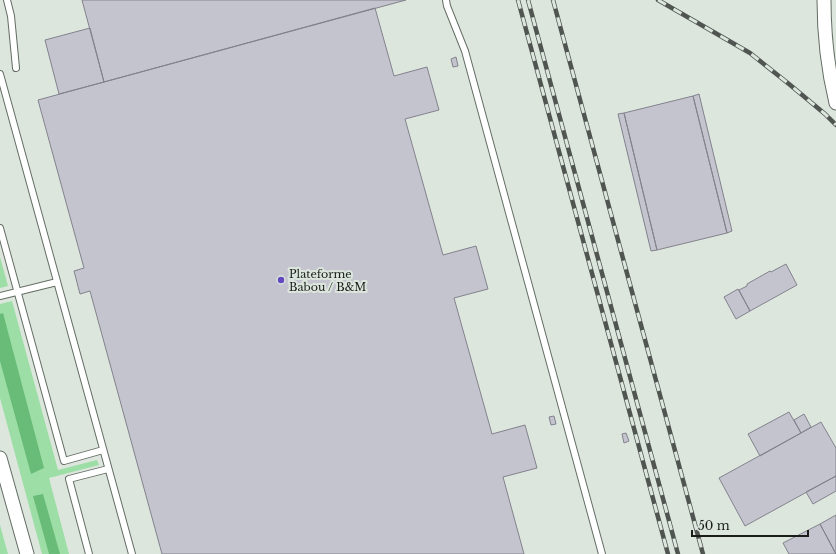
<svg xmlns="http://www.w3.org/2000/svg" width="836" height="554" viewBox="0 0 836 554" font-family="'Libre Baskerville',serif">
	<style>
		.green { fill: #9cdea5 }
		.water { fill: #69bc78 }
		.building { fill: #c4c4cf; stroke: #83828d }
		.lines { fill: none; stroke-linecap: round; stroke-linejoin: round }
		.lane-casing { stroke: #646d65; stroke-width: 8 }
		.street-casing { stroke: #646d65; stroke-width: 15 }
		.lane { stroke: #fff; stroke-width: 6 }
		.street { stroke: #fff; stroke-width: 13 }
		.rail-casing { stroke: #505551; stroke-width: 4.5 }
		.rail { stroke: #dce6dd; stroke-width: 3; stroke-dasharray: 9; stroke-linecap: butt }
		.poi-dot { fill: #6348c1; stroke: #dce6dd; stroke-width: 1.5 }
		.labels { text-anchor: middle; stroke-width: 4; stroke-linejoin: round; paint-order: stroke }
		.poi-label { font-size: 11px; fill: #191c19; stroke: #dce6dd; text-anchor: start }
	</style>
	<rect width="100%" height="100%" fill="#dce6dd"/>
	<path class="green" d="M0,257L8,286L0,288Z
		M12,301L58,470L97,460L99,465L49,478L69,554H42L0,398V304Z
		M0,525L8,554H0Z"/>
	<path class="water" d="M3,313L44,468L31,474L0,361V314Z
		M43,494L60,554H49L33,496Z"/>
	<path class="building" d="M82,0H406L104,82Z
		M375,8L394,76L427,67L439,110L405,119L443,255L476,246L488,289L454,298L492,434L525,425L537,468L503,477L524,554H162L90,291L80,294L74,271L84,268L38,100Z
		M90,28L104,82L59,94L45,40Z
		M456,57L458,66L453,67L451,59Z
		M699,94L732,231L727,233L693,96Z
		M693,96L727,233L657,250L624,113Z
		M624,113L657,250L651,251L618,114Z
		M786,264L797,285L750,311L739,290L747,286V284L770,271L771,272Z
		M738,289L750,311L736,319L724,297Z
		M789,412L801,433L760,456L748,434Z
		M804,414L811,427L801,433L794,420Z
		M554,416L556,424L551,425L549,417Z
		M821,422L836,448V476L745,526L719,478Z
		M626,433L629,441L624,443L622,434Z
		M836,476V491L813,504L806,492Z
		M836,515V554L820,524Z
		M820,524L836,554H789L783,543Z"/>
	<g class="lines">
		<g class="lane-casing">
			<path id="lane" d="M7,0L11,16L16,68
				M446,0L447,6L465,51L602,554
				M0,74L132,554
				M0,228L64,461L103,450
				M0,296L57,282
				M89,554L69,479L108,469"/>
		</g>
		<g class="street-casing">
			<path id="street" d="M824,0C824,35 828,70 836,103
				M0,458L27,554"/>
		</g>
		<use href="#lane" class="lane"/>
		<use href="#street" class="street"/>
		<g class="rail-casing">
			<path id="rail" d="M518,0L668,554
				M528,0L678,554
				M553,0L703,554
				M658,0L750,53L789,84L825,114L836,125"/>
		</g>
		<use href="#rail" class="rail"/>
	</g>
	<circle class="poi-dot" cx="281" cy="280" r="4"/>
	<g class="labels">
		<g class="poi-label">
			<text x="289" y="278">Plateforme<tspan x="289" dy="13">Babou / B&amp;M</tspan></text>
		</g>
	</g>
	<path d="M692 530v6h116v-6" fill="none" stroke="#191c19" stroke-width="2"/>
	<text x="698" y="530" font-size="12" fill="#191c19" stroke="#dce6dd" stroke-width="3" paint-order="stroke">50 m</text>
</svg>
